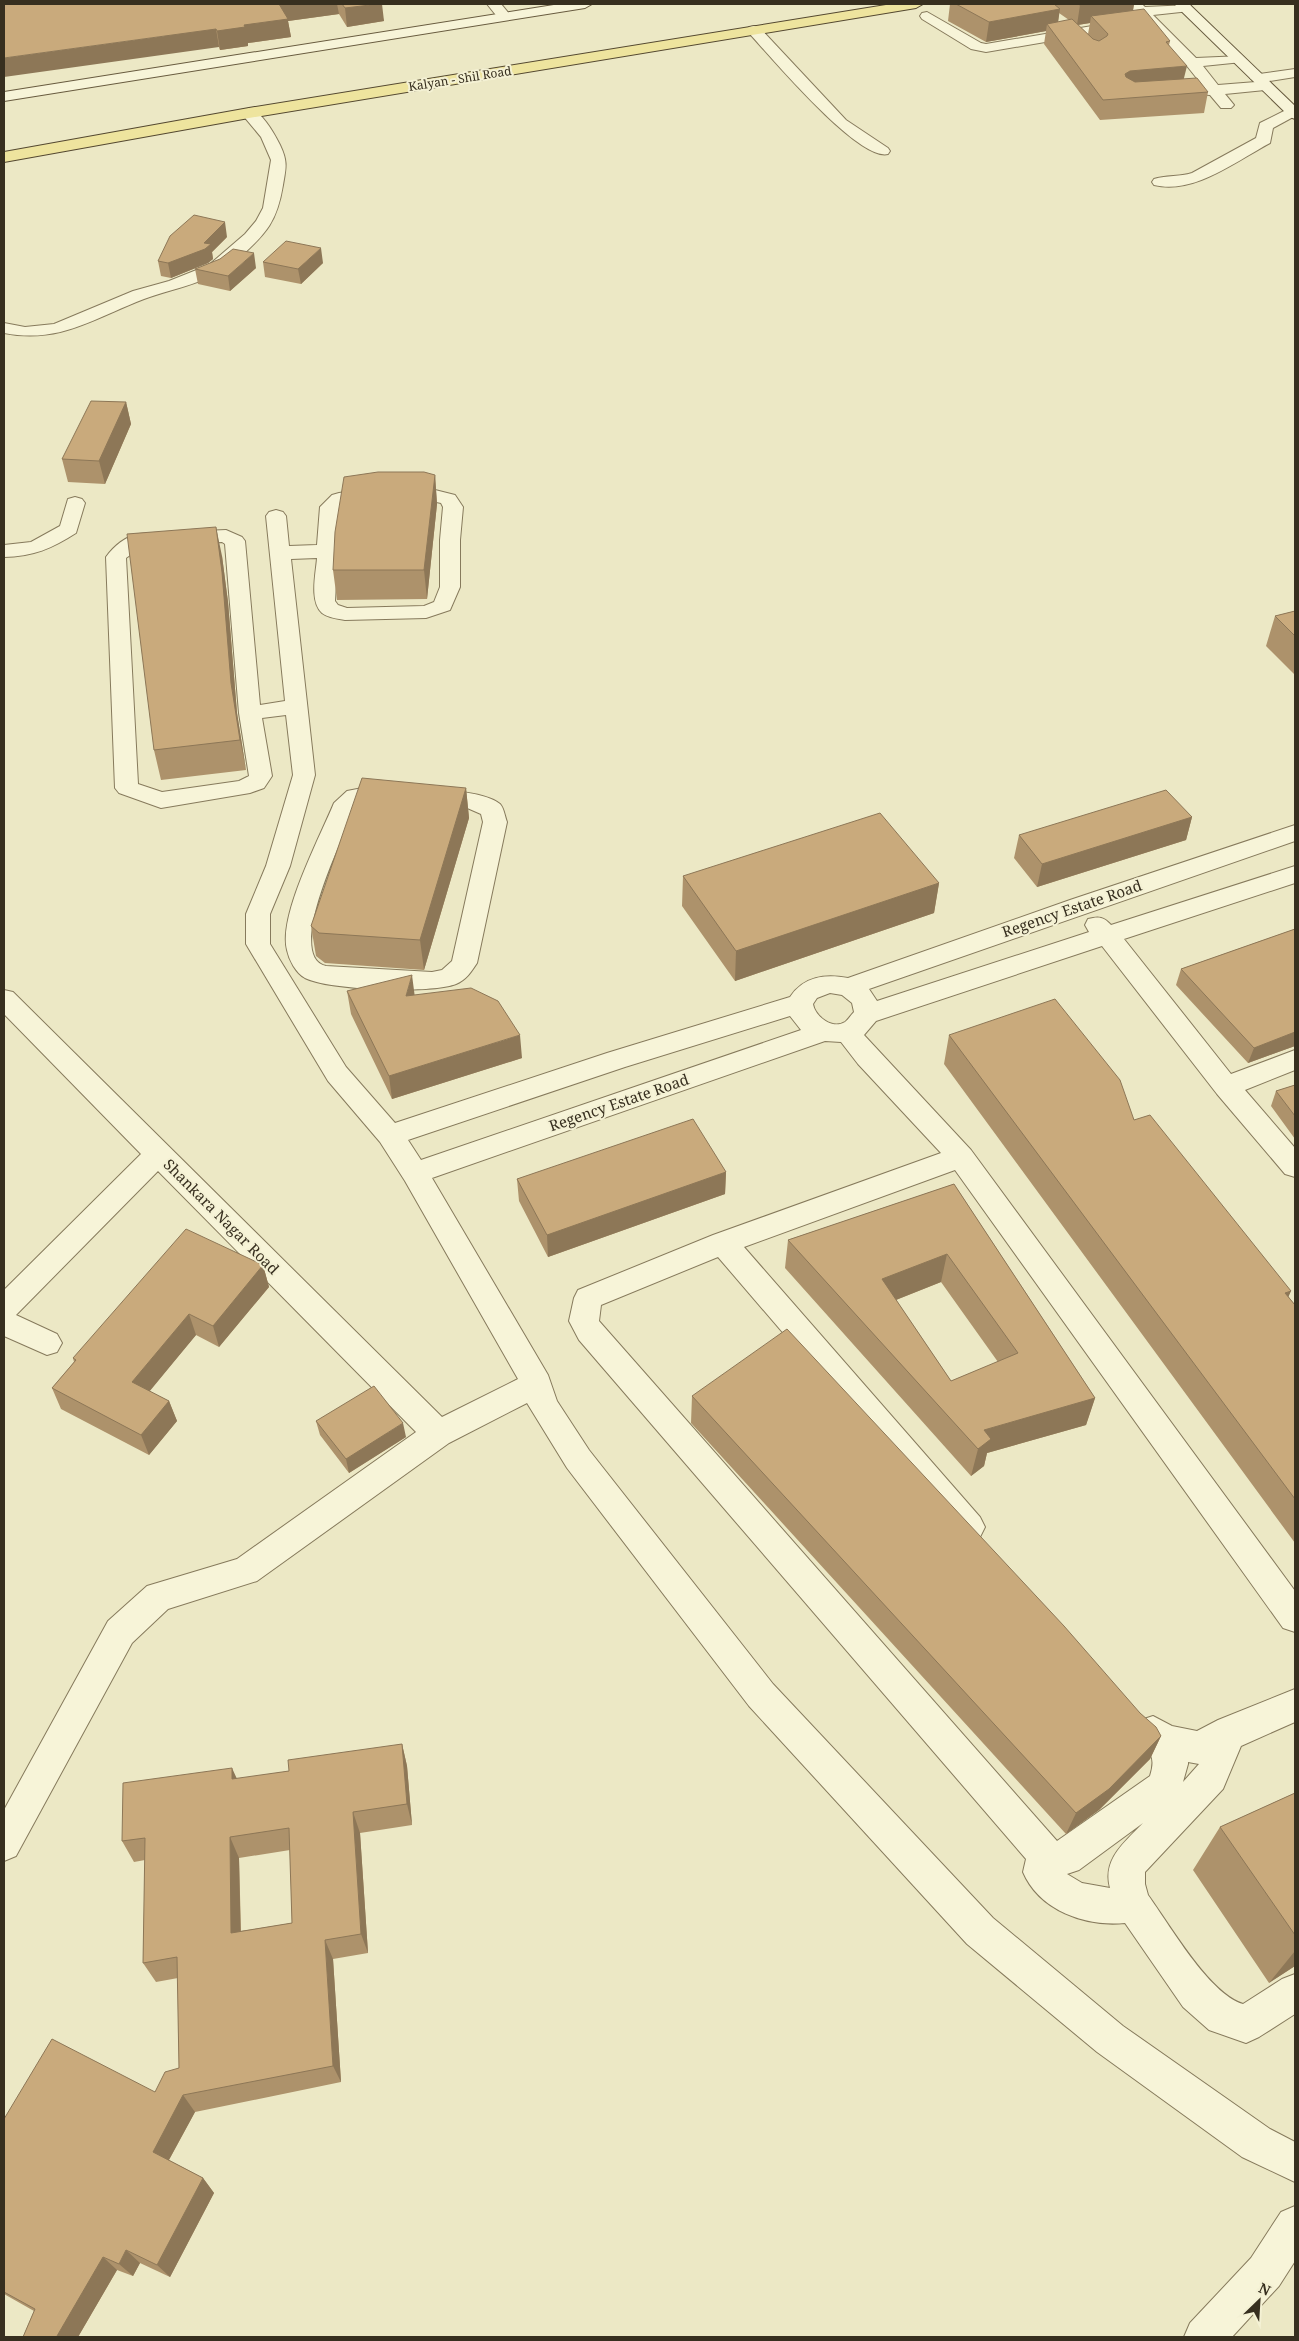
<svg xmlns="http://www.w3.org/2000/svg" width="1299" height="2341" viewBox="0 0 1299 2341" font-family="'Noto Serif',serif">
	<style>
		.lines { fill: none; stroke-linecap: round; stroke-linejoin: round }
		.street-casing { stroke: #867a5c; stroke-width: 2 }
		.secondary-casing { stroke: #685b3f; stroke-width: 2 }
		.primary-casing { stroke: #544830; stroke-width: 2 }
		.street { fill: #f7f4d8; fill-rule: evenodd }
		.secondary { fill: #f7f4d8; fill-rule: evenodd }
		.primary { fill: #eee49e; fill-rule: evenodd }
		.wall { fill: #ad926b; fill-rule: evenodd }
		.shaded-wall { fill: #8d7757 }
		.building { fill: #c9aa7c; stroke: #8d7757; fill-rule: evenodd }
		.labels { text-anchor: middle; stroke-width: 4; stroke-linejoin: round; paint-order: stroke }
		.far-street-label { font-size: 12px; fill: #372f1f; stroke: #f4f1d4 }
		.street-label { font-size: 15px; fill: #372f1f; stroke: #f4f1d4 }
	</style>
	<rect width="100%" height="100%" fill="#ece8c5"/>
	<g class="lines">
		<g class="street-casing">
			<path id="street" d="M487,4H501L511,16L504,20L499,19Z
				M1127,4H1142L1145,7L1190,5L1192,8L1190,11L1153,15L1196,58L1242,56L1244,59L1242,62L1203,66L1218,85L1256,82L1250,78L1252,75L1295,69V77L1263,82L1270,83L1272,86L1265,90L1225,94L1234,105L1231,108H1221L1210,95L1195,94L1192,91L1195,88L1203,86L1187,66Z
				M927,12L981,43L986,44L1127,20L1134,24L1127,28L986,52L971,49L922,19L920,16L922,13Z
				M754,26L759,27L846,120L888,148L890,151L888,154C859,162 770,56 749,33L747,30L749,27Z
				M1292,107L1295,108V116L1273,128L1270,143C1236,161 1194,195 1154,185L1152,182L1154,179C1167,175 1180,177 1192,173L1256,138L1260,123Z
				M249,108C262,112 274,133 280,145C288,162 286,167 283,185C277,221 267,233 240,257C233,262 227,270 219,273C195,285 169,290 144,299C94,318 60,344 4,333V323L25,327L54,324L133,291L169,281L209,265L245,234L256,221L263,208L271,160L261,137L241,113Z
				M427,488L455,495L463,507L460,540V587L450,610L426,618L345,620C338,619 327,617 322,613C309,601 316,573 317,558L291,559L315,775L290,866L270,914V944L346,1067L395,1123L607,1053L790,997C804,976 825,974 848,978L1070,900L1295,825V841L869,989L877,1001L1089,932L1085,925L1088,919C1099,916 1104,917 1111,925L1295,866V883L1124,939L1231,1074L1295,1050V1070L1245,1090L1295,1148V1177L1285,1174L1217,1094L1102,946L876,1021L864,1035L971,1150L1295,1591V1632L1283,1628L955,1170L744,1247L980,1517L985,1527L980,1537L969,1541L958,1537L718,1257L601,1305L599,1321L1057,1841L1150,1776C1158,1751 1145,1752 1136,1732L1141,1720L1153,1716L1172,1726L1197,1731L1218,1720L1295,1689V1722L1241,1746L1223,1789L1145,1872V1884L1148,1895C1169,1924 1209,1994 1243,2004L1282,1979L1295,1974V2014L1259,2037L1246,2043L1209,2030L1183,2007L1125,1923C1085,1927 1039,1910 1023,1872L1026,1859L579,1340L569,1321L574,1298L578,1290L713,1235L941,1153L858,1064L841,1042L825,1041L432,1178L548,1375L557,1401L589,1450L773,1684L993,1918L1123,2026L1270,2129L1295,2142V2182L1242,2157L1097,2052L967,1944L749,1706L567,1468L527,1403L449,1443L257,1581L168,1609L132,1643L16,1856L4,1861V1810L108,1621L147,1586L237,1559L416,1432L158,1171L16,1315L57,1334L62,1343L57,1352L47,1355L4,1336V1290L141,1154L4,1014V990L13,992L442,1417L518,1379L405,1181L380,1142L328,1081L246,944V914L266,866L293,775L286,715L262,718L272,776L264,788L250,793L161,808L119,793L115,788L106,557C114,546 125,537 138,534L226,530L242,537L245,541L260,705L285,701L266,516L269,512L276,510L283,512L286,516L289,546L317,545L320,507L332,495L339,493L366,489ZM427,500L441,503L443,507L440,540V587L434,602L424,606L347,608L338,605L335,601L340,509C355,495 406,500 427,500ZM222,542L225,544L239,713L249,776L239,781L162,792L138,784L126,558L143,546ZM830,993L842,995L852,1003L854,1012C851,1015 848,1020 845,1022C832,1030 815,1016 813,1004L817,998ZM790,1016L801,1030L421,1160L408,1140L625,1067ZM1188,1762L1199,1764L1183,1782L1188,1764ZM1143,1823C1125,1842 1102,1859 1110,1888L1082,1883L1067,1874L1079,1870Z
				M75,497L82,499L85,503L76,533C53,548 32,557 4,557V545L31,542L60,526L68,499Z
				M373,786C400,788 481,787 500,804C504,808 505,817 507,822L477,963C471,972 466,980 456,984C431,994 328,990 305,978C296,973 289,960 287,950C278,916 320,837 334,803L347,791ZM373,802L465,807L481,814L483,822L452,961L442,970L432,972L326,966C283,956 346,831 356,807L361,803Z
				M1295,2206V2261L1279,2286L1232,2337H1184L1190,2323L1251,2258L1281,2212Z"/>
		</g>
		<g class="secondary-casing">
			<path id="secondary" d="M560,4H592L585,8L4,101V92Z
				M1174,4H1189L1295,106V119L1290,117Z"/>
		</g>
		<g class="primary-casing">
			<path id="primary" d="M892,4H923L916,8L249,118L4,162V152L249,108Z"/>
		</g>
		<use href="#street" class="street"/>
		<use href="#secondary" class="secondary"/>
		<use href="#primary" class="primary"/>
	</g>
	<path class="wall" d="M4,4H378L384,21L347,27L339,14L288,21L291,37L248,43V46L220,50L219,47Z
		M950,4H1134L1133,10L1170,41L1169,45L1184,79L1208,92L1204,113L1100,120L1044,44L1046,31L986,42L948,21ZM1059,13L1069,20L1058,22ZM1090,23L1088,34L1078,25Z
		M227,237L212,252L213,259L208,263L171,278L161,276L158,261Z
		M263,262L323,263L301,284L265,277Z
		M256,268L230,291L198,284L195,269Z
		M126,402L131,424L105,484L68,482L62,459Z
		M435,475L437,504L427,599L337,600L333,570Z
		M222,556L228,602L237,713L246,770L161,780L154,750Z
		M1295,611V675L1266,646L1275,616Z
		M466,788L469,818L424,970L325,963L316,956L311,926Z
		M1192,817L1186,840L1037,887L1014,858L1019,835Z
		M683,876L939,883L934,913L735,981L682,906Z
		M1295,929V1046L1248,1063L1176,985L1181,969Z
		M347,991L415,995L522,1058L392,1099L351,1014Z
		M949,1035L1134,1120L1291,1291L1288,1296L1295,1305V1543L944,1064Z
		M1295,1085V1139L1271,1106L1276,1091Z
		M726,1172L725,1194L548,1257L519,1201L517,1179Z
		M954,1184L1095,1398L1086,1425L987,1453L984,1466L971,1476L785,1268L788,1240ZM941,1282L998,1362L951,1381L896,1300Z
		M263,1265L269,1287L219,1347L196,1335L149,1391L169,1401L177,1421L149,1455L61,1409L52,1388L74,1362L73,1358Z
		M692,1396L1140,1713L1161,1736L1150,1759L1099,1810L1066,1834L691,1423Z
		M316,1421L406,1437L349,1473L320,1435Z
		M402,1744L407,1766L412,1825L360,1833L368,1953L333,1959L341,2082L195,2112L169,2160L203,2178L214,2193L170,2277L140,2263L133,2276L117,2270L78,2337H23L34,2311L4,2294V2119L155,2092L179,2068L178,1978L156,1982L143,1963L145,1860L134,1862L122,1841L237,1779L289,1771ZM290,1850L292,1923L241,1931L239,1858Z
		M1295,1793V1966L1269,1983L1193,1870L1220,1827Z"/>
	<path class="shaded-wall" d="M279,4H337L339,14L288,21L291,37L248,43V46L220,50L217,31Z
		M378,4H382L384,21L347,27L345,8Z
		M1090,4H1134L1132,17L1091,16L1090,23L1077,25L1080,5Z
		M1060,9L1057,29L1047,24L1046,31L986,42L989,22Z
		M216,29L219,47L4,77V58Z
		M1187,66L1182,86L1122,95L1125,74L1130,71Z
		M225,222L227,237L212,252L213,259L208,263L171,278L168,263L204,243Z
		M321,248L323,263L301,284L298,269Z
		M254,253L256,268L230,291L228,276Z
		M126,402L131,424L105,484L99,461Z
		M435,475L437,504L427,599L424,570Z
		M216,527L222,556L228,602L237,713L246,770L240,740L231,683Z
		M466,788L469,818L424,970L420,940Z
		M1192,817L1186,840L1037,887L1042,864Z
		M939,883L934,913L735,981L736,951Z
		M412,975L415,998L406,996Z
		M1295,1032V1046L1248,1063L1254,1048Z
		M520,1035L522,1058L392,1099L389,1076Z
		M726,1172L725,1194L548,1257L547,1235Z
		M947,1254L941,1282L878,1307L882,1279Z
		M263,1265L269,1287L219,1347L213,1326Z
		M1291,1291L1279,1318L1285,1293Z
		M189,1314L196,1335L140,1403L132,1382Z
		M1095,1398L1086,1425L987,1453L984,1466L971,1476L978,1449L984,1430Z
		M169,1401L177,1421L149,1455L141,1435Z
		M403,1423L406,1437L349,1473L346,1459Z
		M1161,1736L1150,1759L1099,1810L1066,1834L1076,1813Z
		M402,1744L407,1766L412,1825L407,1804Z
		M232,1768L242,1790L232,1779Z
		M353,1812L360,1833L368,1953L361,1934Z
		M230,1837L239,1858L241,1952L231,1933Z
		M325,1940L333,1959L341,2082L333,2066Z
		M1295,1951V1966L1269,1983Z
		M183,2095L195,2112L165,2167L153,2152Z
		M203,2178L214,2193L170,2277L157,2265Z
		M126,2250L140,2263L133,2276L119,2264Z
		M103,2257L117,2270L78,2337H57V2336Z"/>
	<path class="building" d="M4,4H279L288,19L244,25L245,27L217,31L216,29L4,58Z
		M342,4H378L345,8Z
		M956,4H1054L1060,9L989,22Z
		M1077,4H1090L1080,5Z
		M1144,9L1170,41L1166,42L1187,66L1130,71L1125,74L1126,77L1135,82L1197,78L1208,92L1103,100L1047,24L1072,19L1093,39L1099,41L1107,36L1108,34L1091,16Z
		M194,215L225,222L204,243L211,244L205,249L168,263L158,261L170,236Z
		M286,241L321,248L298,269L263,262Z
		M233,249L254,253L228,276L195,269L220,259Z
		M91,401L126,402L99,461L62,459Z
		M378,472H424L435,475L424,570H333L335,532L344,477Z
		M216,527L222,572L231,683L240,740L154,750L127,534Z
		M1295,611V636L1275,616Z
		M362,778L466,788L420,940L319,933L311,926Z
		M1166,790L1192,817L1042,864L1019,835Z
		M880,813L939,883L736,951L683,876Z
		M1295,929V1032L1254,1048L1181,969Z
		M412,975L406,996L471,988L498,1001L520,1035L389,1076L347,991Z
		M1055,999L1120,1080L1134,1120L1150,1115L1291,1291L1285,1293L1295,1305V1499L949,1035Z
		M1295,1085V1116L1276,1091Z
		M693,1119L726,1172L547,1235L517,1179Z
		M954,1184L1095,1398L984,1430L991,1439L978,1449L788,1240ZM947,1254L1018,1353L951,1381L882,1279Z
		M186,1229L263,1265L213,1326L189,1314L132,1382L169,1401L141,1435L52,1388L76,1360L73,1358Z
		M787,1329L1064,1626L1140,1713L1156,1727L1161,1736L1109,1789L1076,1813L692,1396Z
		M374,1386L403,1423L346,1459L316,1421Z
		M402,1744L407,1804L353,1812L361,1934L325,1940L333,2066L183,2095L153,2152L203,2178L157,2265L126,2250L119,2264L103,2257L57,2336V2337H23L35,2309L4,2292V2119L52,2039L155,2092L165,2072L179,2068L177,1957L143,1963L145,1838L122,1841L123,1783L232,1768V1779L289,1771L288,1760ZM289,1828L292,1923L231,1933L230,1837Z
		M1295,1793V1935L1220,1827Z"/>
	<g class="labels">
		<g class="far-street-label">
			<text transform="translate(460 79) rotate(-9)" y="4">Kalyan - Shil Road</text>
		</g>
		<g class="street-label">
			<text transform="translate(1072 909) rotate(-19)" y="5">Regency Estate Road</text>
			<text transform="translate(619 1103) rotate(-19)" y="5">Regency Estate Road</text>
			<text transform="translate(221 1217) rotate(45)" y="5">Shankara Nagar Road</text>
		</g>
	</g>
	<rect width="1299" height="2341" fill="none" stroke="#372f1f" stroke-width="10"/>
	<g transform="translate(1259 2301) rotate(25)" stroke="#f4f1d4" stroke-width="4" paint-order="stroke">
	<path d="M0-4L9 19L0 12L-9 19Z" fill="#372f1f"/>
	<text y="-8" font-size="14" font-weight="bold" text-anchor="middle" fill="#372f1f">N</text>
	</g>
</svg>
